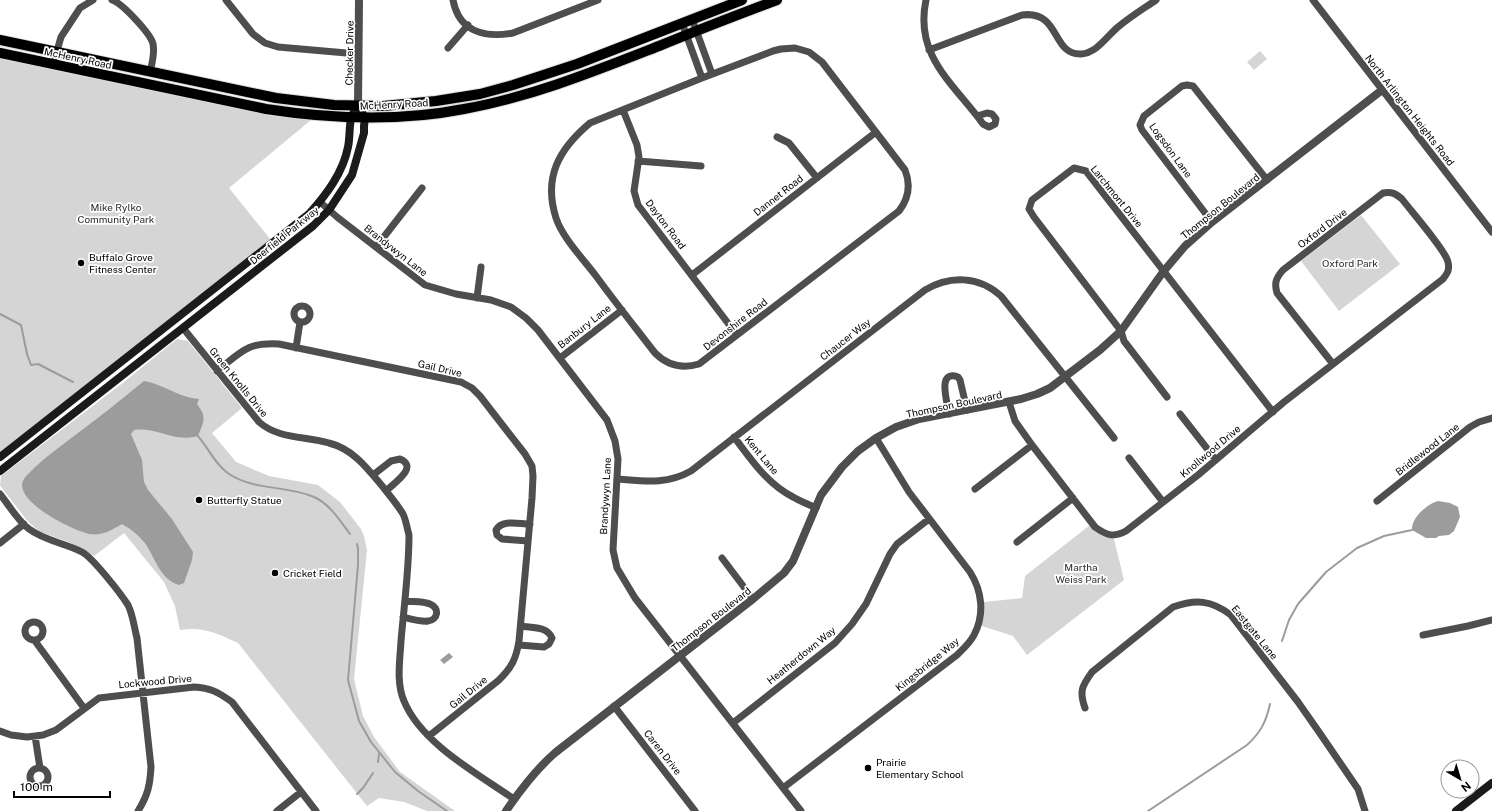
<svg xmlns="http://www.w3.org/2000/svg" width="1492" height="811" viewBox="0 0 1492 811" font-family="'Public Sans',sans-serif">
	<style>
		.green { fill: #d5d5d5 }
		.water { fill: #9c9c9c }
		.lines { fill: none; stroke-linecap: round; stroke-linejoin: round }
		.stream { stroke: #9c9c9c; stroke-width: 2 }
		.primary-casing { stroke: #dbdbdb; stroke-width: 12 }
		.minor { stroke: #4e4e4e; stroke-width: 7 }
		.tertiary { stroke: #4e4e4e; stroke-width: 8 }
		.secondary { stroke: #1b1b1b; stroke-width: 8 }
		.primary { stroke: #000; stroke-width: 10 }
		.poi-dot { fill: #000; stroke: #fff; stroke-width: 1.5 }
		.labels { text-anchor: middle; stroke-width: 3.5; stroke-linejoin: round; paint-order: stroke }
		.street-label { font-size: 10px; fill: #000; stroke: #fff }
		.park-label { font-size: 10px; fill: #2c2c2c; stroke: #fff }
		.poi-label { font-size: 10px; fill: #000; stroke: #fff; text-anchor: start }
	</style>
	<rect width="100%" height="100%" fill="#fff"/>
	<path class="green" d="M1260,51L1267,59L1254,70L1247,62Z
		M0,57L285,116L311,120L229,188L271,240L0,452Z
		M1361,215L1400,264L1339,311L1301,261Z
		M177,339L188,341L242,408L212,433L236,462L269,476L318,485L340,502L361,529L364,536L367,550L354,679L363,716L374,737L400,772L455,811H427L404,802L379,798L367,806L238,643C218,634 204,626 180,630L175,606L164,582L124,533L94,556L71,543L38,531L26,519L1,487L0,485L1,476L124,382Z
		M1090,525L1102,536L1114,539L1124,580L1027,655L1013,636L982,626L984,602L1022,598L1025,576Z"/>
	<path class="water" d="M144,381C163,384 180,398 199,399L197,404C207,417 204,421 198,436C173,443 158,427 134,430L131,434L142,460L144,482L148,490L172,519L193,552L192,560L184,583L179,585C159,579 155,556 144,542C137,534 131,529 122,524C112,530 102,536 90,534C75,532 10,500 24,479C26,475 31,472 34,468C47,456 61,446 74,436C98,418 121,400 144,381Z
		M1438,501L1450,503L1458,507L1460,517L1454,531L1449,535L1439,536L1436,538H1426L1412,530C1411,518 1427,504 1438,501Z
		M449,653L453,657L444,664L440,660Z"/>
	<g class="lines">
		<path class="stream" d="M0,314L21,325L27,354L31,365L38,364L73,382
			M196,434C208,446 214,464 229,474C255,491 287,485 314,497C330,504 340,521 350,534
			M357,544L358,549V565L348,680L359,721L371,742L395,772L418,791L447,811
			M1282,641L1289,620L1298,604L1326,572L1357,548L1384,536L1412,530
			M378,762L379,754
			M357,794L363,788L373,773
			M1148,811L1247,745C1261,732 1266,722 1270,704"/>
		<g class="primary-casing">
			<path id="primary" d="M0,40L276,98L334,105L383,106L436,101L480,94L513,85L577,64L742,0
				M0,53L266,109C331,119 398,122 464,109C531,97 595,71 659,46C698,30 737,15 777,0"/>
		</g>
		<path class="minor" d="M112,0C122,3 151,34 153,44C155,53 152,64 150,72
			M226,0L253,34L265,43L278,47L358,54
			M453,0C459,32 485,38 513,33L598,0
			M926,0C914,56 954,84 983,124L989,127L995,124L996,119L992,114L987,113L977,116
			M1313,0L1492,232
			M692,19L712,74
			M682,23L702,78
			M448,48L468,25
			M795,48L809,52L822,62L905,170C911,185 909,198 899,211L699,364C682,369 668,366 655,353C635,327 615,302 596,276C584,260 562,237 556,218C543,177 559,149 590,123L702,78L773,51L781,49Z
			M929,50L1022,15C1061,10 1051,55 1081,54C1097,53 1107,36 1118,27C1130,17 1143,9 1156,0
			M53,65L61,37L80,8L93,0
			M623,110L637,145L639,157L634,191L638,205L737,335
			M777,137L789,143L817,178
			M638,161L701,166
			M320,202L337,217L425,285L456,294L491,300L511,307L526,318L538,330L607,420L615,441L618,459L613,550L617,568L635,598L801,811
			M1212,222L1142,130L1140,125L1144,116L1182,86L1187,85L1193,86L1267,180
			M376,247L422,188
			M692,275L876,132
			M477,298L481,267
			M294 314a8 8 0 1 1 16 0a8 8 0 1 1-16 0Z
			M183,328L259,422C278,439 305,436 329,443C353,449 367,468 383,487C390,496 397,504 403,514C406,520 407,528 409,535C409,570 404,606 401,641C400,660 396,683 404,701C421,743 478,774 514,799
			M296,348L300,322
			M560,358L622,310
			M217,371C241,352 247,342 279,344L461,382L472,388L480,396L525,454L532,466L533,476L532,498L519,641C516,659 512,667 499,680L429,736
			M1167,397L1124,341L1121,331L1034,217L1029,209L1032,200L1074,168L1086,171L1273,412
			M1009,402L1015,421L1032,445L1095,527C1106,535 1113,538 1126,531L1198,475L1284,402L1443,279C1447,274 1450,270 1448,262C1446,251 1411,211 1402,199C1396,194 1392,191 1383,193L1283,270C1276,278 1274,283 1277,293L1333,364
			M949,414C948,404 936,369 958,377L960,380L967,410
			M1180,414L1216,460
			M734,437C751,459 767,484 793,497C800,501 808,504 816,508
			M1129,458L1163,502
			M373,475L391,461L400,459C419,467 394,483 386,491
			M617,479C644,481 666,485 691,471L925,290C950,275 979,276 1001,296L1114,438
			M975,489L1032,445
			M0,494C9,505 17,520 29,529C45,541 65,543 82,552C93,558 121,594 128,605C133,615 134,627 137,638L151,767C150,785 148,795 138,811
			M1377,501L1470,427L1479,422L1492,418
			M528,541L502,539L497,535L496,530C502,519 519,524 530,524
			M1017,542L1073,498
			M0,543L24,524
			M722,558L753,599
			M403,617C411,619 421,622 428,621C438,620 440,608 430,604C423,601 412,602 405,601
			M25 631a9 9 0 1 1 18 0a9 9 0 1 1-18 0Z
			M1423,635L1468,626L1492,620
			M35,641L84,708
			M519,645L544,647L549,644L552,638C547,626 532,628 521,626
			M614,706L695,811
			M1085,708C1079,691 1082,686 1092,672L1173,607C1196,599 1211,600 1231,615L1298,702L1319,732L1358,789L1365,811
			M733,723L835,643L852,624L866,604L890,554L897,544L929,519
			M0,731L11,735L27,737L43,735L56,730L99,698L194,687C211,688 218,692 232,702L316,811
			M35,736L40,768
			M30 777a9 9 0 1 1 18 0a9 9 0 1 1-18 0Z
			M783,788L957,655C963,649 970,643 974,635C985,614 982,591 970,572L909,492L876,438
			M277,811L301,792"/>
		<path class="tertiary" d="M358,105L359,0
			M506,811C521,789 536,769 556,752L753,599L784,573L793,561L821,495L842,467L858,451L876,438L896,427L919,419L1021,399L1037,394L1050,388L1100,350L1121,331L1163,272L1185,246L1212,222L1382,90"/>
		<path class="secondary" d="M0,457L309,214C326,195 343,173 348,147C350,138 349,128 351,119C352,114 356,109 358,105
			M0,471L313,226L329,210L352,175L364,133V126L365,118L358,105
			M1456,811L1492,783"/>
		<use href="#primary" class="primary"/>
	</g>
	<g class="poi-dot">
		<circle cx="81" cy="263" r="4"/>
		<circle cx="199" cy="500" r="4"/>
		<circle cx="275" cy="573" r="4"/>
		<circle cx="868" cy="768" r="4"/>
	</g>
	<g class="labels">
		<g class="street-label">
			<text transform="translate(349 53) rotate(-89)" y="4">Checker Drive</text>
			<text transform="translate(78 58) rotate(12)" y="4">McHenry Road</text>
			<text transform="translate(394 104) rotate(-3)" y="4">McHenry Road</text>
			<text transform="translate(1410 110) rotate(52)" y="4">North Arlington Heights Road</text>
			<text transform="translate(1171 150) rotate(54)" y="4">Logsdon Lane</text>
			<text transform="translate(778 195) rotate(-38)" y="4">Dannet Road</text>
			<text transform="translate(1117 196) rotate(51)" y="4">Larchmont Drive</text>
			<text transform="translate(1220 206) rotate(-39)" y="4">Thompson Boulevard</text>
			<text transform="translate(666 224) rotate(53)" y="4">Dayton Road</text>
			<text transform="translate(1322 228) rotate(-37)" y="4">Oxford Drive</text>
			<text transform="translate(284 235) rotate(-39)" y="4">Deerfield Parkway</text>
			<text transform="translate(396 250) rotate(38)" y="4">Brandywyn Lane</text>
			<text transform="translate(735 324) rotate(-38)" y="4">Devonshire Road</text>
			<text transform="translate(584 326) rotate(-38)" y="4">Banbury Lane</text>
			<text transform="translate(845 339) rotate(-38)" y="4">Chaucer Way</text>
			<text transform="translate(440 368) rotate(13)" y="4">Gail Drive</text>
			<text transform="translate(239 382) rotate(51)" y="4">Green Knolls Drive</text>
			<text transform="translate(954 404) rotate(-12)" y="4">Thompson Boulevard</text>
			<text transform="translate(1427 449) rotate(-38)" y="4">Bridlewood Lane</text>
			<text transform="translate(1210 451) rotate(-40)" y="4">Knollwood Drive</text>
			<text transform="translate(762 455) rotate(50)" y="4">Kent Lane</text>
			<text transform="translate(605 496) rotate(-87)" y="4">Brandywyn Lane</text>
			<text transform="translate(711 619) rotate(-38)" y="4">Thompson Boulevard</text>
			<text transform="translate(1255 632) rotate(51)" y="4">Eastgate Lane</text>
			<text transform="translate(801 655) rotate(-39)" y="4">Heatherdown Way</text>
			<text transform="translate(927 664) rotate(-39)" y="4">Kingsbridge Way</text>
			<text transform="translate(155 681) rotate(-5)" y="4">Lockwood Drive</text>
			<text transform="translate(468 692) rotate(-39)" y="4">Gail Drive</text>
			<text transform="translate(663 752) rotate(52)" y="4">Caren Drive</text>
		</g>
		<g class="park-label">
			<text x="116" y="211">Mike Rylko<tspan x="116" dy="12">Community Park</tspan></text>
			<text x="1350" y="267">Oxford Park</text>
			<text x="1081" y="571">Martha<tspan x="1081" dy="12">Weiss Park</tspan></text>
		</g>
		<g class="poi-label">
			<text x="89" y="261">Buffalo Grove<tspan x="89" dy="12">Fitness Center</tspan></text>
			<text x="207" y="504">Butterfly Statue</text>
			<text x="283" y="577">Cricket Field</text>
			<text x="876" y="766">Prairie<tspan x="876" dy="12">Elementary School</tspan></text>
		</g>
	</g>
	<g transform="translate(1460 779) rotate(142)"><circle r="19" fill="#ffffff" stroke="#999999"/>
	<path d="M0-3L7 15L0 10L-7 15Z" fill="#000000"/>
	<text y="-6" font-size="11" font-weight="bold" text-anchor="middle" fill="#000000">N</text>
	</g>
	<path d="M14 791v6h96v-6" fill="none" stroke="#000000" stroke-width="2"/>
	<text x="20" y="791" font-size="12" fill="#000000" stroke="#ffffff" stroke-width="3" paint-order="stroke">100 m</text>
</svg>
